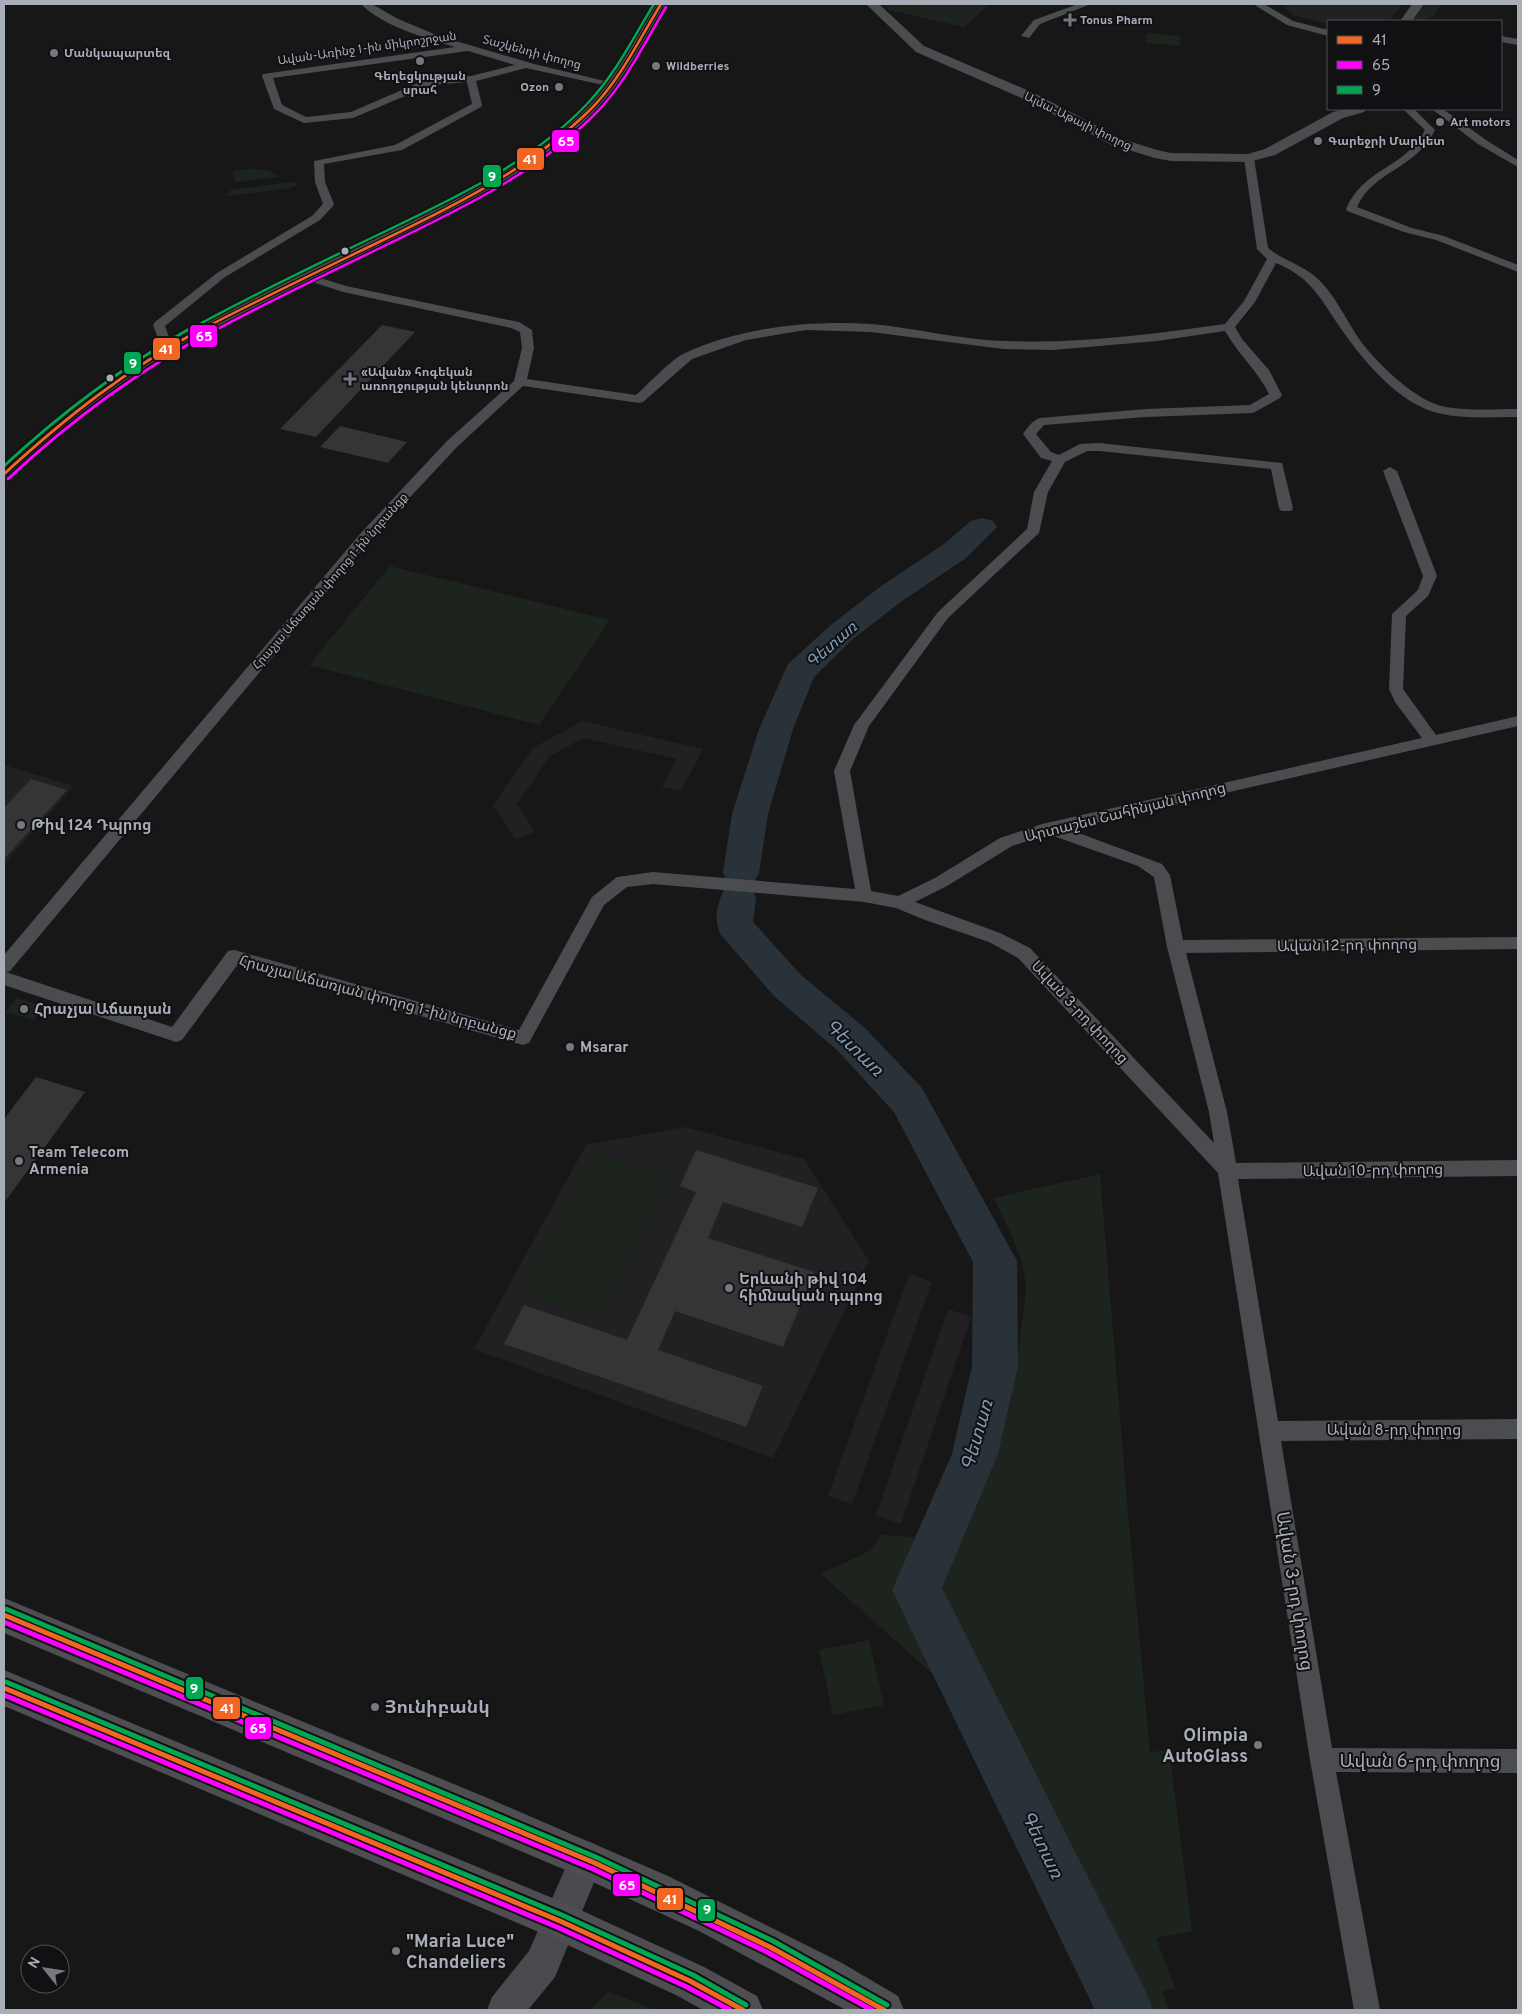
<svg xmlns="http://www.w3.org/2000/svg" width="1522" height="2014" viewBox="0 0 1522 2014" font-family="Overpass,'Noto Sans Armenian',sans-serif">
	<style>
		.built { fill: #212123 }
		.green { fill: #1d241e }
		.lines { fill: none; stroke-linecap: round; stroke-linejoin: round }
		.river { fill: #2a3239; fill-rule: evenodd }
		.building { fill: #353536 }
		.minor { fill: #4b4c50; fill-rule: evenodd }
		.tertiary { fill: #4b4c50; fill-rule: evenodd }
		.secondary { fill: #4a4a4e; fill-rule: evenodd }
		.trunk { fill: #4e4e52; fill-rule: evenodd }
		.bus-1-far2-casing { stroke: #111113; stroke-width: 5 }
		.bus-1-far1-casing { stroke: #111113; stroke-width: 6 }
		.bus-1-casing { stroke: #111113; stroke-width: 9 }
		.bus-2-far2-casing { stroke: #111113; stroke-width: 5 }
		.bus-2-far1-casing { stroke: #111113; stroke-width: 6 }
		.bus-2-casing { stroke: #111113; stroke-width: 9 }
		.bus-3-far2-casing { stroke: #111113; stroke-width: 5 }
		.bus-3-far1-casing { stroke: #111113; stroke-width: 6 }
		.bus-3-casing { stroke: #111113; stroke-width: 9 }
		.bus-1-far2 { stroke: #f26522; stroke-width: 2.5 }
		.bus-1-far1 { stroke: #f26522; stroke-width: 3 }
		.bus-1 { stroke: #f26522; stroke-width: 5 }
		.bus-2-far2 { stroke: #f0f; stroke-width: 2.5 }
		.bus-2-far1 { stroke: #f0f; stroke-width: 3 }
		.bus-2 { stroke: #f0f; stroke-width: 5 }
		.bus-3-far2 { stroke: #00a651; stroke-width: 2.5 }
		.bus-3-far1 { stroke: #00a651; stroke-width: 3 }
		.bus-3 { stroke: #00a651; stroke-width: 5 }
		.poi-dot { fill: #757880; stroke: #111113; stroke-width: 2 }
		.bus-dot { fill: #a8adb8; stroke: #111113; stroke-width: 2 }
		.labels { text-anchor: middle; stroke-width: 4; stroke-linejoin: round; paint-order: stroke }
		.far-poi-label { font-size: 12px; font-weight: bold; fill: #a8adb8; stroke: #111113; text-anchor: start }
		.far-street-label { font-size: 12px; fill: #a8adb8; stroke: #111113 }
		.street-label { font-size: 15px; fill: #a8adb8; stroke: #111113 }
		.poi-label { font-size: 15px; font-weight: bold; fill: #a8adb8; stroke: #111113; text-anchor: start }
		.water-label { font-size: 16px; font-style: italic; fill: #7f9bb3; stroke: #111113 }
		.near-street-label { font-size: 18px; fill: #a8adb8; stroke: #111113 }
		.near-poi-label { font-size: 18px; font-weight: bold; fill: #a8adb8; stroke: #111113; text-anchor: start }
		.near-water-label { font-size: 19px; font-style: italic; fill: #7f9bb3; stroke: #111113 }
		.line-badge { stroke: #111113; stroke-width: 2 }
		.badge-label { font-size: 14px; text-anchor: middle; font-weight: bold; fill: #fff }
	</style>
	<rect width="100%" height="100%" fill="#171717"/>
	<path class="built" d="M883,4H990L964,27L889,10Z
		M1282,4H1403L1389,21H1328V24L1293,15Z
		M582,721L703,749L681,791L662,787L677,759L583,738L550,756L517,804L535,832L515,839L493,805L533,748Z
		M4,765L74,786L4,864Z
		M685,1127L804,1159L869,1261L773,1458L474,1349L586,1145Z
		M909,1274L932,1282L852,1504L828,1496Z
		M948,1309L971,1317L901,1524L876,1515Z"/>
	<path class="green" d="M900,4H921L967,14L956,24L893,10Z
		M1425,4H1440C1436,19 1425,21 1412,21Z
		M1147,33L1181,36L1180,46L1145,43Z
		M251,169L267,170L276,174L278,177L235,182L232,171Z
		M293,182L299,184L290,188L226,196L231,190Z
		M390,566L610,620L539,725L309,665Z
		M16,998L43,1006V1007L33,1020L5,1012Z
		M593,1152L669,1177L598,1319L518,1290Z
		M1100,1174L1128,1514L1150,1752L1169,1750L1192,1931L1156,1938L1175,1988L1162,1991L1169,2010H1106L954,1693L821,1574L871,1550L881,1535L950,1539C990,1472 1014,1401 1022,1324C1023,1312 1026,1299 1026,1287C1024,1255 1007,1226 994,1198Z
		M869,1640L884,1705L833,1715L819,1650Z
		M609,1992L655,2010H589Z"/>
	<g class="lines">
		<path class="river" d="M982,518L993,521L997,527L966,558L902,601L854,638L814,677L793,729L768,814L759,873L754,882L742,886L751,888L756,898L753,922L802,976L865,1028L922,1088L1017,1261L1018,1366L998,1454L942,1588L1145,1990L1153,2010H1095L892,1590L952,1454L972,1366L973,1262L894,1112L837,1050L774,996L721,935C713,920 717,903 725,888L737,885L728,882L723,873L732,814L759,729L788,664L832,624L880,587L944,544L971,521Z"/>
	</g>
	<path class="building" d="M382,325L415,332L316,437L280,429Z
		M340,426L407,442L388,463L320,447Z
		M31,779L67,790L4,859V808Z
		M36,1077L85,1092L4,1203V1119Z
		M696,1150L818,1188L802,1227L723,1202L708,1238L814,1272L783,1347L675,1311L658,1350L763,1386L746,1427L504,1344L524,1305L627,1340L696,1192L680,1186Z"/>
	<g class="lines">
		<path class="minor" d="M361,4H372L398,19L439,36L534,64L617,84L612,87L526,68L476,81L482,105L481,107L402,150L324,164L325,182L334,204L333,206L320,220L225,277L165,326L173,349L167,353L163,352L153,325L155,322L217,273L312,216L323,204L315,182L314,161L395,145L472,104L467,82L431,85L353,118L304,123L274,109L262,76L263,74L455,47C426,38 382,26 361,4ZM468,51L515,65L471,76L425,80L351,112L306,117L282,105L273,78Z
			M1078,4H1091L1040,24L1029,38L1021,36L1034,20Z
			M1253,4H1264L1293,21L1328,30V36L1287,25Z
			M1501,36L1518,39V45L1501,42Z
			M1403,109H1414L1435,130C1416,169 1373,171 1357,207L1412,228L1444,236L1518,265V272L1436,240L1404,232L1347,211L1346,209C1363,168 1406,168 1425,130Z
			M1432,109H1443L1486,140L1518,160V167L1478,144Z
			M1249,155L1254,158L1268,248C1285,262 1307,266 1322,283C1338,300 1348,324 1362,343C1379,365 1418,403 1446,407C1469,411 1495,409 1518,409V417C1494,417 1466,419 1442,414C1399,406 1360,357 1337,323C1319,295 1308,276 1276,263L1255,302L1235,327L1242,339L1269,370L1282,395L1280,398L1253,413L1146,417L1044,425L1036,434L1051,452L1059,455L1080,444L1100,443L1282,463L1293,508L1291,511H1281L1279,508L1271,469L1100,451H1087L1065,462L1048,492L1039,533L948,618L869,726L850,771L871,891L898,896L935,878L1000,838L1042,824L1422,738L1395,702L1389,689L1392,614L1418,590L1423,576L1383,471L1390,467L1397,471L1437,576L1428,596L1406,616L1403,689L1436,735L1518,716V726L1068,829L1162,864L1170,875L1183,940L1518,937V949L1186,953L1227,1112L1236,1163L1518,1160V1176L1238,1179L1278,1421L1518,1419V1439L1281,1441L1332,1748L1518,1749V1773L1336,1772L1380,2010H1354L1310,1760L1218,1173L1018,958L989,942L925,920L896,908L864,902L653,884L627,887L604,905L529,1043L523,1045L238,964L182,1040L176,1042L4,985V955L360,534L447,441L514,381L522,348L520,332L511,328L343,292L303,279V275H311L346,286L519,322L532,330L534,348L527,379L636,395C650,383 670,360 685,353C740,327 811,320 871,324C916,328 961,340 1006,341C1080,344 1153,334 1225,324L1244,301L1267,259L1257,249L1244,158ZM806,330L871,332L1003,349L1053,350L1157,341L1225,331C1238,354 1257,370 1269,394L1250,405L1146,409L1040,418C1033,420 1027,428 1023,434L1041,458L1052,461L1034,492L1027,529L938,612L854,725L834,771L855,889L653,872L617,877L592,897L519,1030L234,950L228,951L172,1027L6,972L10,971L370,540L457,447L523,386L639,403L643,402L692,359L746,340ZM1048,834L1138,866L1154,877L1167,947L1209,1112L1214,1143L1030,948L1000,933L915,902L947,886L1012,846Z"/>
		<path class="tertiary" d="M866,4H879L924,46L1034,93L1122,139L1157,150L1171,153L1248,154L1265,149L1333,112L1346,109H1366L1364,112L1343,118L1275,155L1249,162L1171,161L1155,158L1112,145L1024,99L916,52Z
			M1412,4H1424L1412,21H1400Z"/>
		<path class="secondary" d="M655,4H668C645,41 625,83 594,114C525,182 433,221 347,263C269,302 187,339 115,390C77,416 44,447 11,478L4,480V464C36,435 68,406 104,381C180,329 265,291 348,250C430,210 517,173 584,108C614,79 632,39 655,4Z
			M587,1841L599,1846L604,1858L555,1977L528,2010H487L492,1997L529,1951L575,1846Z"/>
		<path class="trunk" d="M4,1598L490,1799L668,1876L842,1963L898,1996L904,2010H846L699,1931L582,1877L4,1633Z
			M4,1670L574,1907L704,1967L757,1996L763,2010H703L676,1995L546,1935L4,1706Z"/>
		<g class="bus-1-far2-casing">
			<path id="bus-1-far2" d="M199,331C258,300 319,271 379,242C454,206 530,169 590,110C620,80 639,40 661,4"/>
		</g>
		<g class="bus-1-far1-casing">
			<path id="bus-1-far1" d="M4,474C65,418 128,368 202,329"/>
		</g>
		<g class="bus-1-casing">
			<path id="bus-1" d="M4,1615L595,1863L770,1947L884,2010
				M4,1688L560,1921L690,1981L743,2010"/>
		</g>
		<g class="bus-2-far2-casing">
			<path id="bus-2-far2" d="M214,331C269,301 327,274 384,246C458,210 536,174 595,114C625,84 644,44 666,7"/>
		</g>
		<g class="bus-2-far1-casing">
			<path id="bus-2-far1" d="M8,479C72,419 139,370 216,329"/>
		</g>
		<g class="bus-2-casing">
			<path id="bus-2" d="M4,1622L593,1869L767,1952L872,2010
				M4,1695L557,1927L687,1987L730,2010"/>
		</g>
		<g class="bus-3-far2-casing">
			<path id="bus-3-far2" d="M187,331C253,294 322,262 390,229C459,196 533,161 587,104C615,75 633,38 654,4"/>
		</g>
		<g class="bus-3-far1-casing">
			<path id="bus-3-far1" d="M4,466C61,413 121,368 189,329"/>
		</g>
		<g class="bus-3-casing">
			<path id="bus-3" d="M6,1609L598,1858L773,1941L887,2005
				M6,1682L562,1915L693,1975L746,2005"/>
		</g>
		<use href="#bus-1-far2" class="bus-1-far2"/>
		<use href="#bus-1-far1" class="bus-1-far1"/>
		<use href="#bus-1" class="bus-1"/>
		<use href="#bus-2-far2" class="bus-2-far2"/>
		<use href="#bus-2-far1" class="bus-2-far1"/>
		<use href="#bus-2" class="bus-2"/>
		<use href="#bus-3-far2" class="bus-3-far2"/>
		<use href="#bus-3-far1" class="bus-3-far1"/>
		<use href="#bus-3" class="bus-3"/>
	</g>
	<g class="poi-dot">
		<path d="M1067.5 12.5h5v5h5v5h-5v5h-5v-5h-5v-5h5z"/>
		<circle cx="54" cy="53" r="5"/>
		<circle cx="420" cy="61" r="5"/>
		<circle cx="656" cy="66" r="5"/>
		<circle cx="559" cy="87" r="5"/>
		<circle cx="1440" cy="122" r="5"/>
		<circle cx="1318" cy="141" r="5"/>
		<path d="M347.5 371.5h5v5h5v5h-5v5h-5v-5h-5v-5h5z"/>
		<circle cx="21" cy="825" r="5"/>
		<circle cx="24" cy="1009" r="5"/>
		<circle cx="570" cy="1047" r="5"/>
		<circle cx="19" cy="1161" r="5"/>
		<circle cx="729" cy="1288" r="5"/>
		<circle cx="375" cy="1707" r="5"/>
		<circle cx="1258" cy="1745" r="5"/>
		<circle cx="396" cy="1951" r="5"/>
	</g>
	<g class="bus-dot">
		<circle cx="345" cy="251" r="4.5"/>
		<circle cx="110" cy="378" r="4.5"/>
	</g>
	<g class="labels">
		<g class="far-poi-label">
			<text x="1080" y="24">Tonus Pharm</text>
			<text x="64" y="57">Մանկապարտեզ</text>
			<text x="666" y="70">Wildberries</text>
			<text x="420" y="80" text-anchor="middle">Գեղեցկության<tspan x="420" dy="14">սրահ</tspan></text>
			<text x="549" y="91" text-anchor="end">Ozon</text>
			<text x="1450" y="126">Art motors</text>
			<text x="1328" y="145">Գարեջրի Մարկետ</text>
			<text x="361" y="376">«Ավան» հոգեկան<tspan x="361" dy="14">առողջության կենտրոն</tspan></text>
		</g>
		<g class="far-street-label">
			<text transform="translate(367 48) rotate(-8)" y="4">Ավան-Առինջ 1-ին միկրոշրջան</text>
			<text transform="translate(532 52) rotate(15)" y="4">Տաշկենդի փողոց</text>
			<text transform="translate(1078 121) rotate(26)" y="4">Ալմա-Աթայի փողոց</text>
			<text transform="translate(330 581) rotate(-49)" y="4">Հրաչյա Աճառյան փողոց 1-ին նրբանցք</text>
		</g>
		<g class="street-label">
			<text transform="translate(1125 812) rotate(-14)" y="5">Արտաշես Շահինյան փողոց</text>
			<text transform="translate(1347 945) rotate(-1)" y="5">Ավան 12-րդ փողոց</text>
			<text transform="translate(378 997) rotate(15)" y="5">Հրաչյա Աճառյան փողոց 1-ին նրբանցք</text>
			<text transform="translate(1080 1012) rotate(47)" y="5">Ավան 3-րդ փողոց</text>
			<text transform="translate(1373 1170) rotate(-1)" y="5">Ավան 10-րդ փողոց</text>
			<text x="1394" y="1435">Ավան 8-րդ փողոց</text>
		</g>
		<g class="poi-label">
			<text x="31" y="830">Թիվ 124 Դպրոց</text>
			<text x="34" y="1014">Հրաչյա Աճառյան</text>
			<text x="580" y="1052">Msarar</text>
			<text x="29" y="1157">Team Telecom<tspan x="29" dy="17">Armenia</tspan></text>
			<text x="739" y="1284">Երևանի թիվ 104<tspan x="739" dy="17">հիմնական դպրոց</tspan></text>
		</g>
		<g class="water-label">
			<text transform="translate(831 644) rotate(-41)" y="6">Գետառ</text>
		</g>
		<g class="near-street-label">
			<text transform="translate(1295 1591) rotate(81)" y="6">Ավան 3-րդ փողոց</text>
			<text x="1420" y="1767">Ավան 6-րդ փողոց</text>
		</g>
		<g class="near-poi-label">
			<text x="385" y="1713">Յունիբանկ</text>
			<text x="1248" y="1741" text-anchor="end">Olimpia<tspan x="1248" dy="21">AutoGlass</tspan></text>
			<text x="406" y="1947">"Maria Luce"<tspan x="406" dy="21">Chandeliers</tspan></text>
		</g>
		<g class="near-water-label">
			<text transform="translate(855 1047) rotate(44)" y="7">Գետառ</text>
			<text transform="translate(976 1435) rotate(-74)" y="7">Գետառ</text>
			<text transform="translate(1043 1844) rotate(64)" y="7">Գետառ</text>
		</g>
	</g>
	<g class="line-badge">
		<rect x="551" y="129" width="29" height="24" rx="5" fill="#f0f"/>
		<rect x="516" y="147" width="29" height="24" rx="5" fill="#f26522"/>
		<rect x="482" y="164" width="20" height="24" rx="5" fill="#00a651"/>
		<rect x="189" y="324" width="29" height="24" rx="5" fill="#f0f"/>
		<rect x="152" y="337" width="29" height="24" rx="5" fill="#f26522"/>
		<rect x="123" y="351" width="19" height="24" rx="5" fill="#00a651"/>
		<rect x="185" y="1676" width="19" height="24" rx="5" fill="#00a651"/>
		<rect x="212" y="1696" width="29" height="24" rx="5" fill="#f26522"/>
		<rect x="244" y="1716" width="28" height="24" rx="5" fill="#f0f"/>
		<rect x="612" y="1873" width="29" height="24" rx="5" fill="#f0f"/>
		<rect x="656" y="1887" width="28" height="24" rx="5" fill="#f26522"/>
		<rect x="697" y="1898" width="19" height="24" rx="5" fill="#00a651"/>
	</g>
	<g class="badge-label">
		<text x="566" y="146">65</text>
		<text x="530" y="164">41</text>
		<text x="492" y="181">9</text>
		<text x="204" y="341">65</text>
		<text x="166" y="354">41</text>
		<text x="133" y="368">9</text>
		<text x="194" y="1693">9</text>
		<text x="227" y="1713">41</text>
		<text x="258" y="1733">65</text>
		<text x="627" y="1890">65</text>
		<text x="670" y="1904">41</text>
		<text x="707" y="1914">9</text>
	</g>
	<rect width="1522" height="2014" fill="none" stroke="#a8adb8" stroke-width="10"/>
	<rect x="1327" y="20" width="175" height="90" fill="#111113" stroke="#4d4f55"/>
	<rect x="1337" y="36" width="25" height="8" fill="#f26522" stroke="#4d4f55"/>
	<text x="1372" y="45" font-size="15" fill="#a8adb8">41</text>
	<rect x="1337" y="61" width="25" height="8" fill="#ff00ff" stroke="#4d4f55"/>
	<text x="1372" y="70" font-size="15" fill="#a8adb8">65</text>
	<rect x="1337" y="86" width="25" height="8" fill="#00a651" stroke="#4d4f55"/>
	<text x="1372" y="95" font-size="15" fill="#a8adb8">9</text>
	<g transform="translate(45 1969) rotate(300)"><circle r="24" fill="#111113" stroke="#4d4f55"/>
	<path d="M0-4L9 19L0 12L-9 19Z" fill="#757880"/>
	<text y="-8" font-size="14" font-weight="bold" text-anchor="middle" fill="#a8adb8">N</text>
	</g>
</svg>
